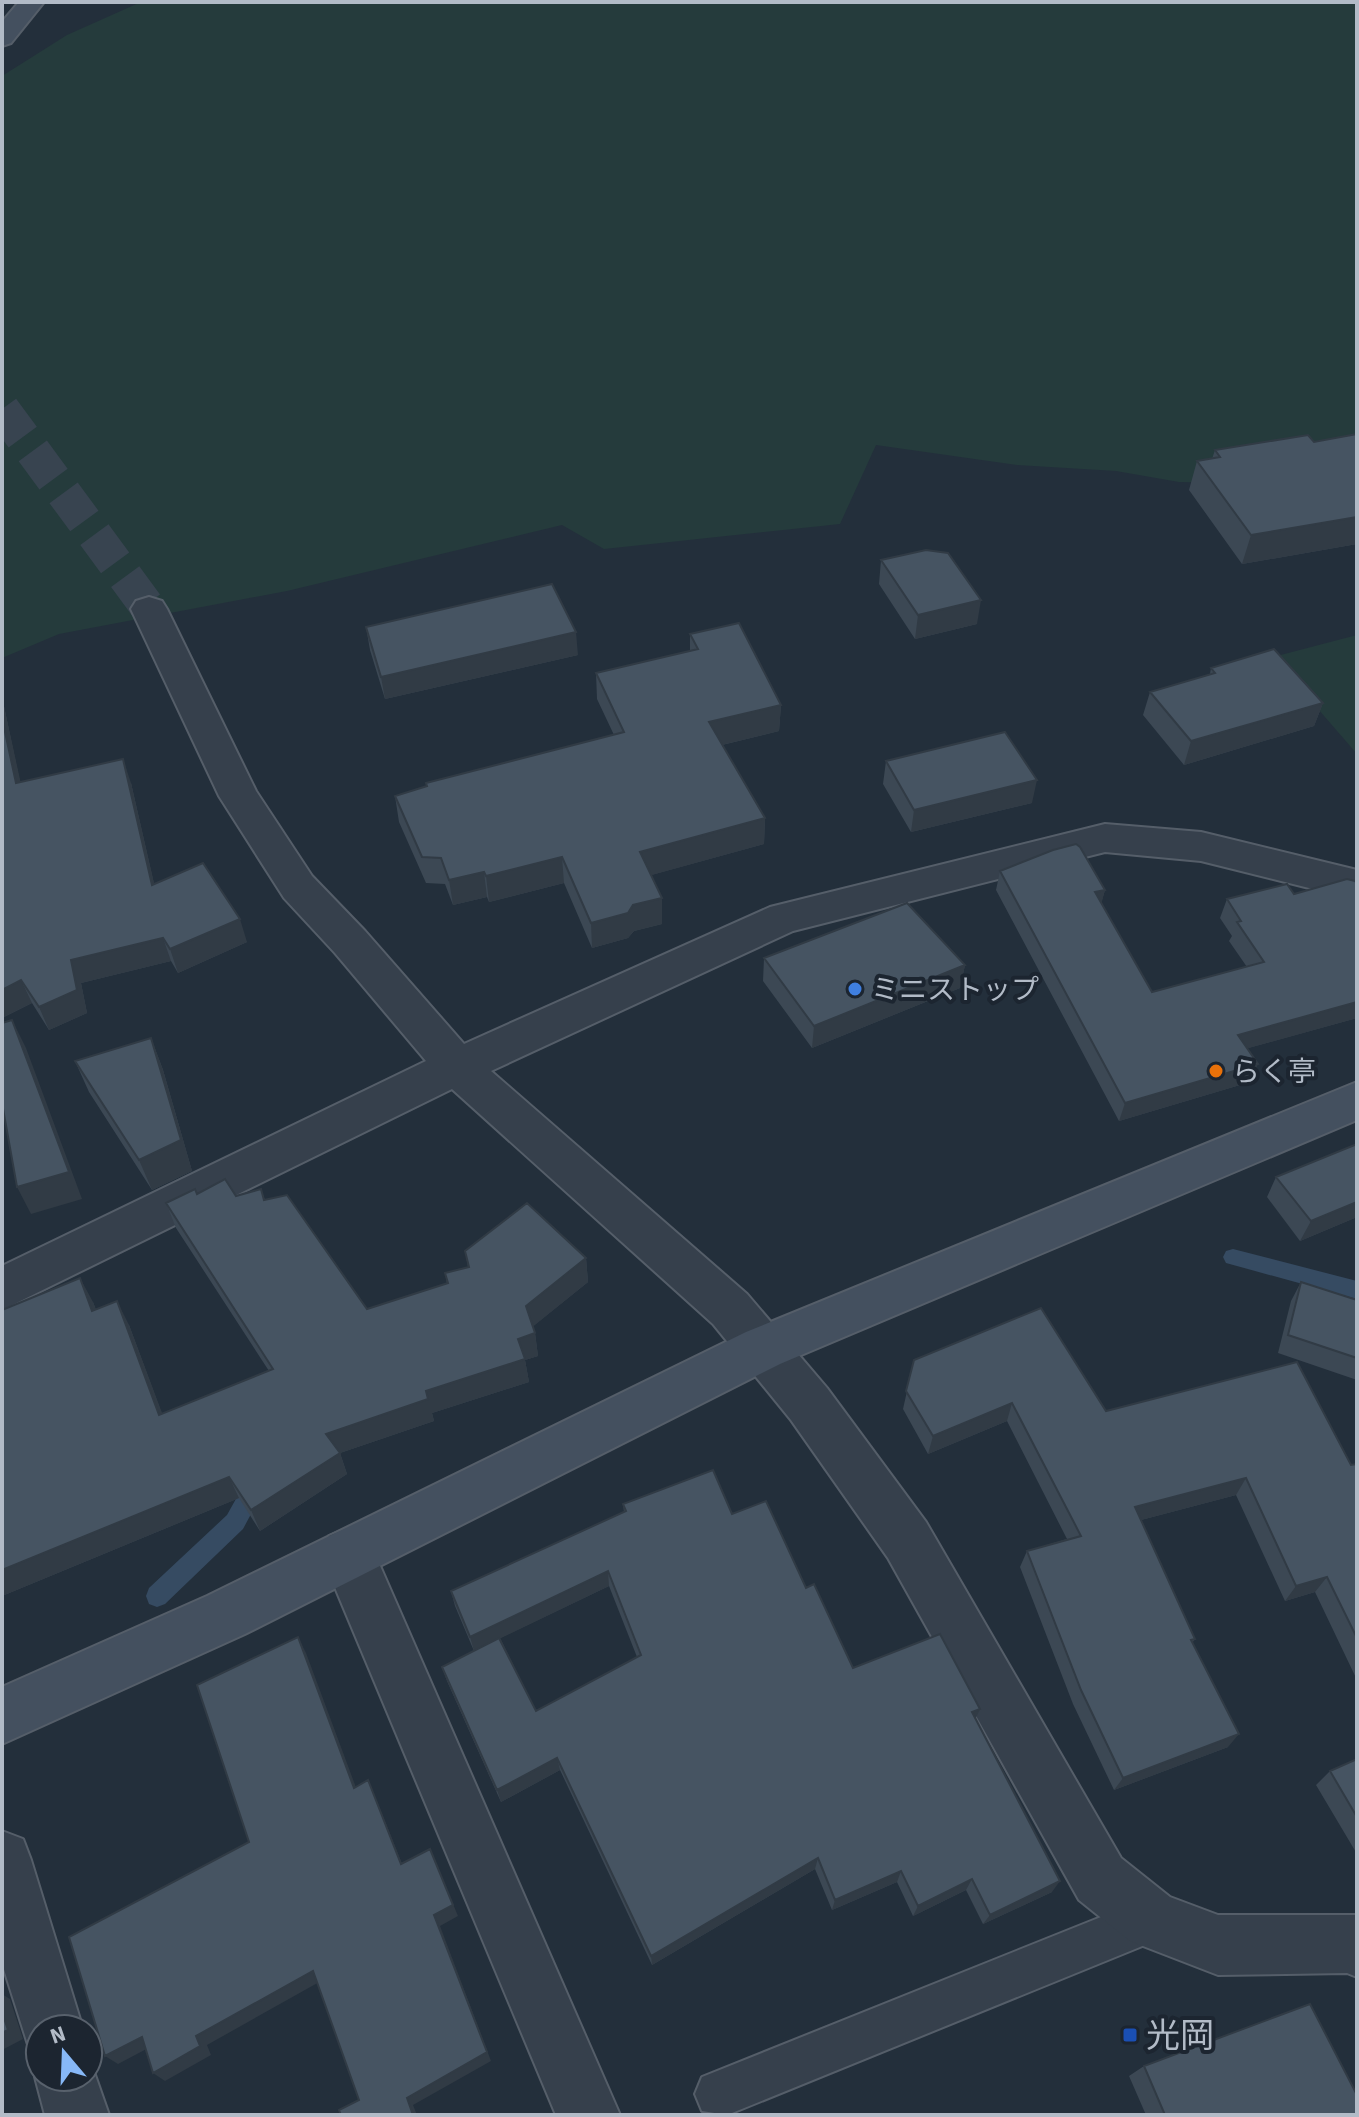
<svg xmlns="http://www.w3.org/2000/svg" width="1359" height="2117" viewBox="0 0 1359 2117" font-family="'Source Sans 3','Noto Sans JP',sans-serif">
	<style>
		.green { fill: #253b3c }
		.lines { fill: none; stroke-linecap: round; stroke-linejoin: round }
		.stream { fill: #364b62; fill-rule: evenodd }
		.street-tunnel { stroke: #384450; stroke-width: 35; stroke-dasharray: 35 17; stroke-linecap: butt }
		.lane-casing { stroke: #555e69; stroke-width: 4 }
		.street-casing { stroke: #555e69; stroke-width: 4 }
		.secondary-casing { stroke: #555e69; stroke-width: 4 }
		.lane { fill: #36404c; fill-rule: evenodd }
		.street { fill: #36404c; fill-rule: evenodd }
		.secondary { fill: #44505f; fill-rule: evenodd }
		.wall { fill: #3c4854; fill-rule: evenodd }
		.shaded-wall { fill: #313b45 }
		.building { fill: #465462; stroke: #313b45; stroke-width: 2 }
		.shop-dot { fill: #3f7fe0; stroke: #1c2530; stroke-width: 3 }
		.food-dot { fill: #e8710a; stroke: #1c2530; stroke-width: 3 }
		.transit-dot { fill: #1a4fb4; stroke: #1c2530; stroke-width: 3 }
		.labels { text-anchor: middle; stroke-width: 8; stroke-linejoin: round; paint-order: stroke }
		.poi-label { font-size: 28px; fill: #b2bbc7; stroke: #1c2530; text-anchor: start }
		.near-poi-label { font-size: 34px; fill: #b2bbc7; stroke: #1c2530; text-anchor: start }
	</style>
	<rect width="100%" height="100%" fill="#232f3b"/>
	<path class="green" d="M141,2H1357V486L1179,482L1116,471L1017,465L876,445L840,524L604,549L562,525L287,591L59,634L2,658V76L67,35Z
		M1357,635V754L1273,657Z"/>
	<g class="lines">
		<path class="stream" d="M1233,1249L1357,1281V1299L1226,1263L1223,1257L1226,1251Z
			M255,1476L263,1479L266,1486L243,1529L165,1604L157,1607L149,1604L146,1596L149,1588L227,1515L247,1479Z"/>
		<path class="street-tunnel" d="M2,409L149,609"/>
		<g class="lane-casing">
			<path id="lane" d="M1151,1897L1167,1904L1174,1920L1167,1936L727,2115L702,2111L695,2094L702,2077Z"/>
		</g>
		<g class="street-casing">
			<path id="street" d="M149,597L162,601L167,609L256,791L312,876L365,931L464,1044L770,907L1105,824L1201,832L1357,870V900L1201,861L1105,852L793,931L491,1071L747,1294L827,1388L926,1522L1121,1858L1170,1897L1218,1915H1357V1977L1347,1973L1218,1975L1130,1941L1079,1900L888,1558L791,1420L713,1324L452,1089L2,1310V1266L426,1061L335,953L284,898L219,796L131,609L136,601Z
				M348,1528L367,1536L620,2115H556L321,1554L329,1536Z
				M2,1831L23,1839L31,1860L83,2029H40V2055L30,2051L2,1963Z
				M88,2055L109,2115H45L35,2077L40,2064V2077H88Z"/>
		</g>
		<g class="secondary-casing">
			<path id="secondary" d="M19,2H44L11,43L2,46V22Z
				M1357,1082V1120L780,1364L245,1634L2,1744V1687L207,1596L746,1332Z"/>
		</g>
		<use href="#lane" class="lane"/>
		<use href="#street" class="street"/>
		<use href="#secondary" class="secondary"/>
	</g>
	<path class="wall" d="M1357,434V544L1242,564L1189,490L1197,461L1212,459L1215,450L1314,442Z
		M881,560L977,624L915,639L879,584Z
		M366,627L578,655L385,699L370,650Z
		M690,634L781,705L779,731L722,745L765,818L764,844L651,875L662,898V924L634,931L628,938L592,948L564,883L489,902L487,897L453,905L445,884L426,883L399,822L395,796L614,735L597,699L596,673L690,651Z
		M1211,668L1323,703L1314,726L1184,765L1143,715L1150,692L1210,674Z
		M2,697L20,782L131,783L154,884L247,942L178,973L171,961L81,983L87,1013L49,1030L32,1003L2,1018Z
		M886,761L1032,803L911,832L883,784Z
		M1000,871L1105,890L1101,903L1152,992L1247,967L1229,941L1232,936L1220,918L1227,899L1294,894L1357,884V1018L1248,1048L1250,1082L1119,1121L996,890Z
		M764,958L965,965L960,988L812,1048L763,981Z
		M151,1038L163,1070L192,1171L152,1190L89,1092L75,1061Z
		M1357,1144V1217L1300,1241L1267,1197L1276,1177Z
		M261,1189L265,1200L367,1309L447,1284L445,1273L468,1267L465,1251L586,1258L588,1282L533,1326L535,1333L538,1356L525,1360L529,1382L432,1413L434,1421L340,1453L347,1474L260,1531L239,1498L2,1596V1310L93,1302L96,1310L129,1325L162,1414L269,1371L176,1228L166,1203L197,1194L236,1196Z
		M1301,1282L1357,1300V1380L1278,1353L1291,1301Z
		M914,1360L1106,1411L1351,1465L1357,1464V1680L1315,1592L1285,1601L1236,1495L1141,1520L1195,1639L1192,1643L1228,1747L1114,1790L1073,1704L1020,1567L1027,1551L1067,1539L1007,1421L928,1454L903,1409Z
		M623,1504L732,1514L806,1588L853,1668L976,1719L1052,1892L983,1924L966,1890L913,1916L897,1882L832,1910L815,1869L652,1965L560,1770L501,1802L447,1681L442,1667L474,1651L455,1606L451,1591L624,1512ZM609,1586L637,1657L536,1711L500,1638Z
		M1357,1759V1854L1316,1785L1330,1771Z
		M1144,2066L1357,2115H1146L1129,2076Z"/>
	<path class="shaded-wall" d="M1357,517V544L1242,564L1251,535Z
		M981,600L977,624L915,639L918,615Z
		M576,632L578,655L385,699L381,677Z
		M2,697L26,807L16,783L2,718Z
		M1323,703L1314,726L1184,765L1191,741Z
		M781,705L779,731L709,748V722Z
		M123,759L131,783L160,909L152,885Z
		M1037,780L1032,803L911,832L914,810Z
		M765,818L764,844L641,878L640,852Z
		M562,857L564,883L489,902L486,876Z
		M484,872L487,897L453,905L449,880Z
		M1105,890L1100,909L1095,892Z
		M662,898V924L634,931L628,938L592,948L591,923L633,905Z
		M240,919L247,942L178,973L170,949Z
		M163,938L171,961L81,983L87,1013L49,1030L39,1007L71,960Z
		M965,965L960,988L812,1048L814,1026Z
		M21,980L32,1003L2,1018V990Z
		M1357,1002V1018L1231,1053L1238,1035Z
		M12,1020L26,1048L82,1199L31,1214L17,1187Z
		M151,1038L163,1070L192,1171L152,1190L139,1160Z
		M1258,1064L1250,1082L1119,1121L1125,1103Z
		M1357,1202V1217L1300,1241L1311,1221Z
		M586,1258L588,1282L530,1329L526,1306Z
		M80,1278L93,1302L105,1335L92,1311Z
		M117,1301L129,1325L171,1437L159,1415Z
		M535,1333L538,1356L525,1360L529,1382L432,1413L434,1421L340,1453L347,1474L260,1531L251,1510L326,1434L426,1391L518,1339Z
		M1012,1403L1007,1421L928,1454L933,1436Z
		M229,1477L239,1498L2,1596V1570Z
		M1246,1478L1236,1495L1126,1524L1135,1507Z
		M608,1571L609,1586L474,1651L470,1637Z
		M1327,1577L1315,1592L1285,1601L1296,1586Z
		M298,1637L306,1653L361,1801L354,1788Z
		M980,1709L974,1722L972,1712Z
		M1239,1734L1228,1747L1114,1790L1123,1778Z
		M557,1758L560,1770L501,1802L497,1790Z
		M368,1780L374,1794L407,1876L401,1864Z
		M430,1849L458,1916L440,1926L491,2061L413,2105L417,2115H413L407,2098L434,1915Z
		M818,1858L815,1869L652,1965L651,1956Z
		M901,1871L897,1882L832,1910L835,1900Z
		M972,1879L966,1890L913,1916L918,1906Z
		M1060,1881L1052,1892L983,1924L990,1915Z
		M313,1971L321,1981L207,2045L211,2055L165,2081L153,2073L196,2036Z
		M2,1994L10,1999L23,2039L2,2050Z
		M142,2037L154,2045L118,2064L105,2056Z"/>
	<path class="building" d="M1357,434V517L1251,535L1197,461L1220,457L1215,450L1308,435L1314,442Z
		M926,550L948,553L981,600L918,615L881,560Z
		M552,584L576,632L381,677L366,627Z
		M739,623L781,705L709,722L765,818L640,852L662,898L633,905L628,913L591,923L562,857L486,876L484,872L449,880L441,858L422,857L395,796L427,786L426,783L624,732L596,673L698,649L690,634Z
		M1274,649L1323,703L1191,741L1150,692L1215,673L1211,668Z
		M2,718L16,783L123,759L152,885L203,863L240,919L170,949L163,938L71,960L77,990L39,1007L21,980L2,990Z
		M1005,732L1037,780L914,810L886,761Z
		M1076,844L1080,847L1105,890L1095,892L1152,992L1264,962L1237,922L1241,921L1227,899L1287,884L1294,894L1347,879L1355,881L1357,884V1002L1238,1035L1258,1064L1125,1103L1000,871L1053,850Z
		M907,903L965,965L814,1026L764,958Z
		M12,1020L69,1172L17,1187L2,1103V1023Z
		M151,1038L181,1140L139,1160L75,1061Z
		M1357,1144V1202L1311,1221L1276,1177Z
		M225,1179L236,1196L261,1189L264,1200L287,1195L367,1309L448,1283L445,1273L469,1267L465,1251L527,1203L586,1258L526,1306L535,1333L518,1339L525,1359L426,1391L428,1399L326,1434L340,1453L251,1510L229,1477L2,1570V1310L80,1278L92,1311L117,1301L159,1415L273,1369L166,1203L195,1189L197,1194Z
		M1301,1282L1357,1300V1358L1288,1335Z
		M1041,1308L1106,1411L1297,1362L1351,1465L1357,1464V1638L1327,1577L1296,1586L1246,1478L1135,1507L1195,1639L1191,1640L1239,1734L1123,1778L1081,1690L1027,1551L1081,1536L1012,1403L933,1436L906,1391L914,1360Z
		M713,1470L732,1514L766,1501L806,1588L814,1584L853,1668L940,1634L980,1709L972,1712L1060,1881L990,1915L972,1879L918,1906L901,1871L835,1900L818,1858L651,1956L557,1758L497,1790L442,1667L499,1638L536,1711L641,1655L608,1571L470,1637L451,1591L626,1511L623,1504Z
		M298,1637L354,1788L368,1780L401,1864L430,1849L453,1905L434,1915L487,2052L407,2098L413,2115H341L339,2110L359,2100L313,1971L196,2036L200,2046L153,2073L142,2037L105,2056L69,1937L249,1842L197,1685Z
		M1357,1759V1817L1330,1771Z
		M1310,2004L1357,2095V2115H1165L1144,2066Z
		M2,2012L8,2030L2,2033Z"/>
	<circle class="shop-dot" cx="855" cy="989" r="8"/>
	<circle class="food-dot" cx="1216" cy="1071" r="8"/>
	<rect class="transit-dot" x="1122" y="2027" width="16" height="16" rx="4"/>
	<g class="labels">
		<g class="poi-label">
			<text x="871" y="999">ミニストップ</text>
			<text x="1232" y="1081">らく亭</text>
		</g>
		<g class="near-poi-label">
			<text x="1146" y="2047">光岡</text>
		</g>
	</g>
	<rect width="1359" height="2117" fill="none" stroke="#b2bbc7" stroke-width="8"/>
	<g transform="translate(64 2053) rotate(341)"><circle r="38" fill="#1c2530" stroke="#58616c" stroke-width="2"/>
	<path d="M0-6L14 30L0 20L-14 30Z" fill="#87b8f7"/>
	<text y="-12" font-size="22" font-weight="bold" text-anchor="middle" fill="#b2bbc7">N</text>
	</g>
</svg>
